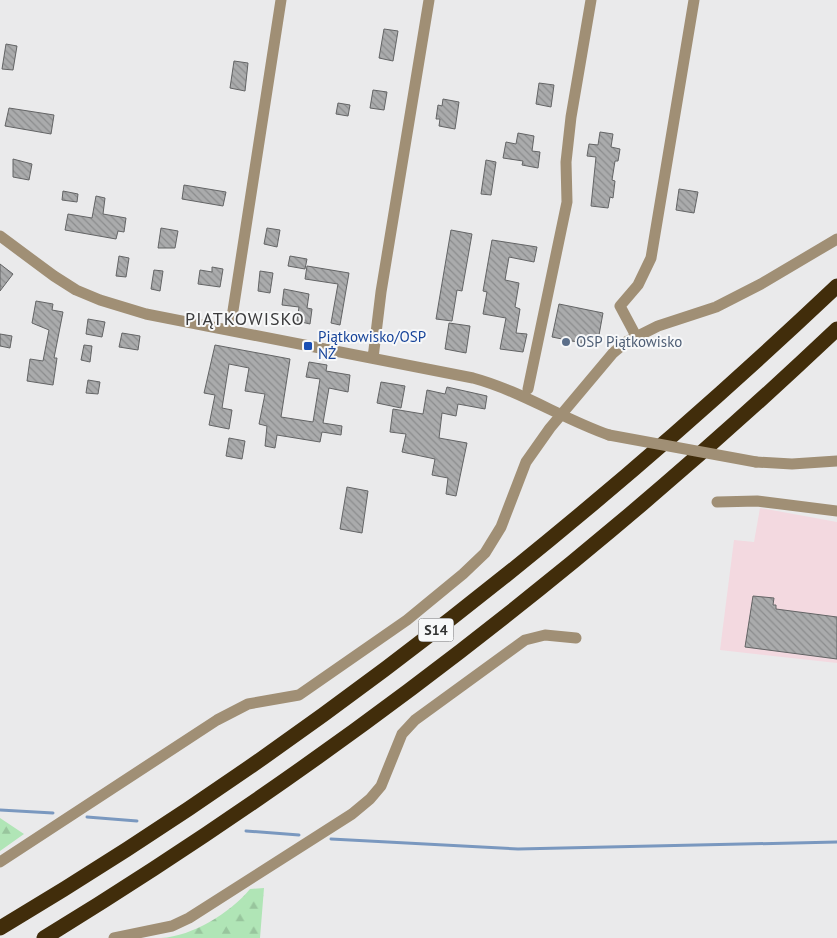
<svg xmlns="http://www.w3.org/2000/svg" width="837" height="938" viewBox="0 0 837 938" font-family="'PT Sans',sans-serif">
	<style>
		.industrial { fill: #f3d9e0 }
		.forest { fill: url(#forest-firs) }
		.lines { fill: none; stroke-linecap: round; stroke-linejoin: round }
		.stream { stroke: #7a98bf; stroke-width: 3 }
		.building { fill: url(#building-back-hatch); stroke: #636465 }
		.minor { stroke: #a08f75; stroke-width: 11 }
		.highway { stroke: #412d0b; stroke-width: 15 }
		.minor-bridge { stroke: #a08f75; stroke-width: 11 }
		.service-dot { fill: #5c6f8a; stroke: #f7f8f9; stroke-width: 2 }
		.transit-dot { fill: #1a4fb4; stroke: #f7f8f9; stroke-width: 2 }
		.labels { text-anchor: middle; stroke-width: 4; stroke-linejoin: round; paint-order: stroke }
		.shield { fill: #f7f8f9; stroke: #6c6d6e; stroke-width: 1 }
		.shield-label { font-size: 14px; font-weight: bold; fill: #313232 }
		.transit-label { font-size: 15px; fill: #164399; stroke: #f7f8f9; text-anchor: start }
		.service-label { font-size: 15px; fill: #4e5e75; stroke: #f7f8f9; text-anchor: start }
		.quarter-label { font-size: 18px; letter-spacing: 1px; fill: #3b3b3c; stroke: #f7f8f9 }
	</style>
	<defs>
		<pattern id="forest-firs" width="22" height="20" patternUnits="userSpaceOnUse" patternTransform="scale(1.25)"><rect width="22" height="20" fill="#b0e5b6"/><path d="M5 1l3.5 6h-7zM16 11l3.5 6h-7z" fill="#98c59d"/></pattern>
		<pattern id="building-back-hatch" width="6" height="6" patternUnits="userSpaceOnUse" patternTransform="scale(1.25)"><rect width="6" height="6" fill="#aaabac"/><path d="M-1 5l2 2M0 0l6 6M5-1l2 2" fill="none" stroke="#8b8c8d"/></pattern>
	</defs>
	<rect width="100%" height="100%" fill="#eaeaeb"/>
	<path class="industrial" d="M760,508L837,522V663L720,650L734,540L754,542Z"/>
	<path class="forest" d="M0,818L24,834L0,851Z
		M264,888L260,938H161C193,936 230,913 250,889Z"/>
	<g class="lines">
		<path class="stream" d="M0,810L53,813
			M87,817L137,821
			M246,831L299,835
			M331,839L518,849L837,842"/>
	</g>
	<path class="building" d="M384,29L398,31L393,61L379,58Z
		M6,44L17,46L13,70L2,69Z
		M234,61L248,63L245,91L230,88Z
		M539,83L554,85L551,107L536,104Z
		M373,90L387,92L384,110L370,108Z
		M443,99L459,102L455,129L439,126L440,119H436L438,105L442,106Z
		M338,103L350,105L348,116L336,114Z
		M9,108L54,115L51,134L5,126Z
		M600,132L613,134L611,147L620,149L618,161H615L612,180L615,181L613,198L610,197L608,208L591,206L596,157L587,156L589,144L598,145Z
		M518,133L534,136L532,151L540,152L538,168L522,165L523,161L503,158L506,142L516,144Z
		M13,159L32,164L29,180L13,177Z
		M486,160L496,162L491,195L481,194Z
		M184,185L226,192L223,206L182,199Z
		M679,189L698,192L694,213L676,210Z
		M63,191L78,194L77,202L62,200Z
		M96,196L105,198L103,214L126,218L124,232L118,231L116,239L65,230L68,214L92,218Z
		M161,228L178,231L175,248H158Z
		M267,228L280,230L277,247L264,244Z
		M451,230L472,234L462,291L457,290L452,321L436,319Z
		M492,240L537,247L534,262L509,257L505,280L519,283L515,307L520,309L516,333L527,334L523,352L500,349L506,318L483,314L487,292L483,291Z
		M119,256L129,258L126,277L116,276Z
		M290,256L307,259L305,269L288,266Z
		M0,264L13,274L0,291Z
		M307,266L349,273L340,325L331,323L338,284L305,279Z
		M212,267L223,269L220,287L198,284L200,270L212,272Z
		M154,270L163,271L160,291L151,289Z
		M260,271L273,273L270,293L258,291Z
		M284,289L309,294L307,308L312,309L310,324L297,321L299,307L282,305Z
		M36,301L53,304L52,310L63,312L54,358H57L53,385L27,381L30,359L43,361L49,330L32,323Z
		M559,304L603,313L597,346L552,337Z
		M88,319L105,322L102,337L86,334Z
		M449,323L470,326L466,353L445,349Z
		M122,333L140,336L138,350L119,347Z
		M0,334L12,336L10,348L0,346Z
		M84,345L92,346L90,362L81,360Z
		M215,345L290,359L281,417L313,422L320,379L306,377L309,362L327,365L326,371L350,375L348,392L329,388L323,423L342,426L341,435L322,432L320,442L277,435L275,448L265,446L267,426L259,424L265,394L245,391L249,368L229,364L222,408L232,410L229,429L209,425L215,395L204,393Z
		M88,380L100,382L98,394L86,393Z
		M381,382L405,386L401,408L377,403Z
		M447,387L487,396L485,409L458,404L456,416L442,413L439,438L467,443L456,496L446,494L448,478L432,475L435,459L402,452L406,434L390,432L393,409L423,414L427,390L445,394Z
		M229,438L245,441L242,459L226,456Z
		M347,487L368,491L362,533L340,529Z
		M753,596L774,598L773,605H776V609L837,617V659L745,647Z"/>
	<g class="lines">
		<path class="minor" d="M0,236L54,276L76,290L100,300L146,314L473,378C521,391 563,419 609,435
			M230,330L281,0
			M636,336L620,306L638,285L651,258L694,0
			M373,358L381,292L429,0
			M528,389L567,202L566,162L571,117L591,0
			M756,462L792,464L837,461
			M717,502L757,501L837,511
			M0,862L217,720L248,704L299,695L407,620L463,574L485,553L501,527L526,462L550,428L613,353L626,342L658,326L716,307L761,284L837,239
			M114,938L172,926L189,918L352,814L370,799L381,786L402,734L415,720L525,640L545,635L576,638"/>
		<path class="highway" d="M0,928C303,748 581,528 837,286
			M44,938C330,763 594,559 837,329"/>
		<path class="minor-bridge" d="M609,435L756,462"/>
	</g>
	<circle class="service-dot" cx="566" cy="342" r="5"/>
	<rect class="transit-dot" x="303" y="341" width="10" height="10" rx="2.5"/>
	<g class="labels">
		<rect class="shield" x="418.5" y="618.5" width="35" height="23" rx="4"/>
		<g class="shield-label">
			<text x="436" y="635">S14</text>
		</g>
		<g class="transit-label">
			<text x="318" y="342">Piątkowisko/OSP<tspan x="318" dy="17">NŻ</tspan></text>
		</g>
		<g class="service-label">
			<text x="576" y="347">OSP Piątkowisko</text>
		</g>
		<g class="quarter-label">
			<text x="245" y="325">PIĄTKOWISKO</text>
		</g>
	</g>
</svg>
